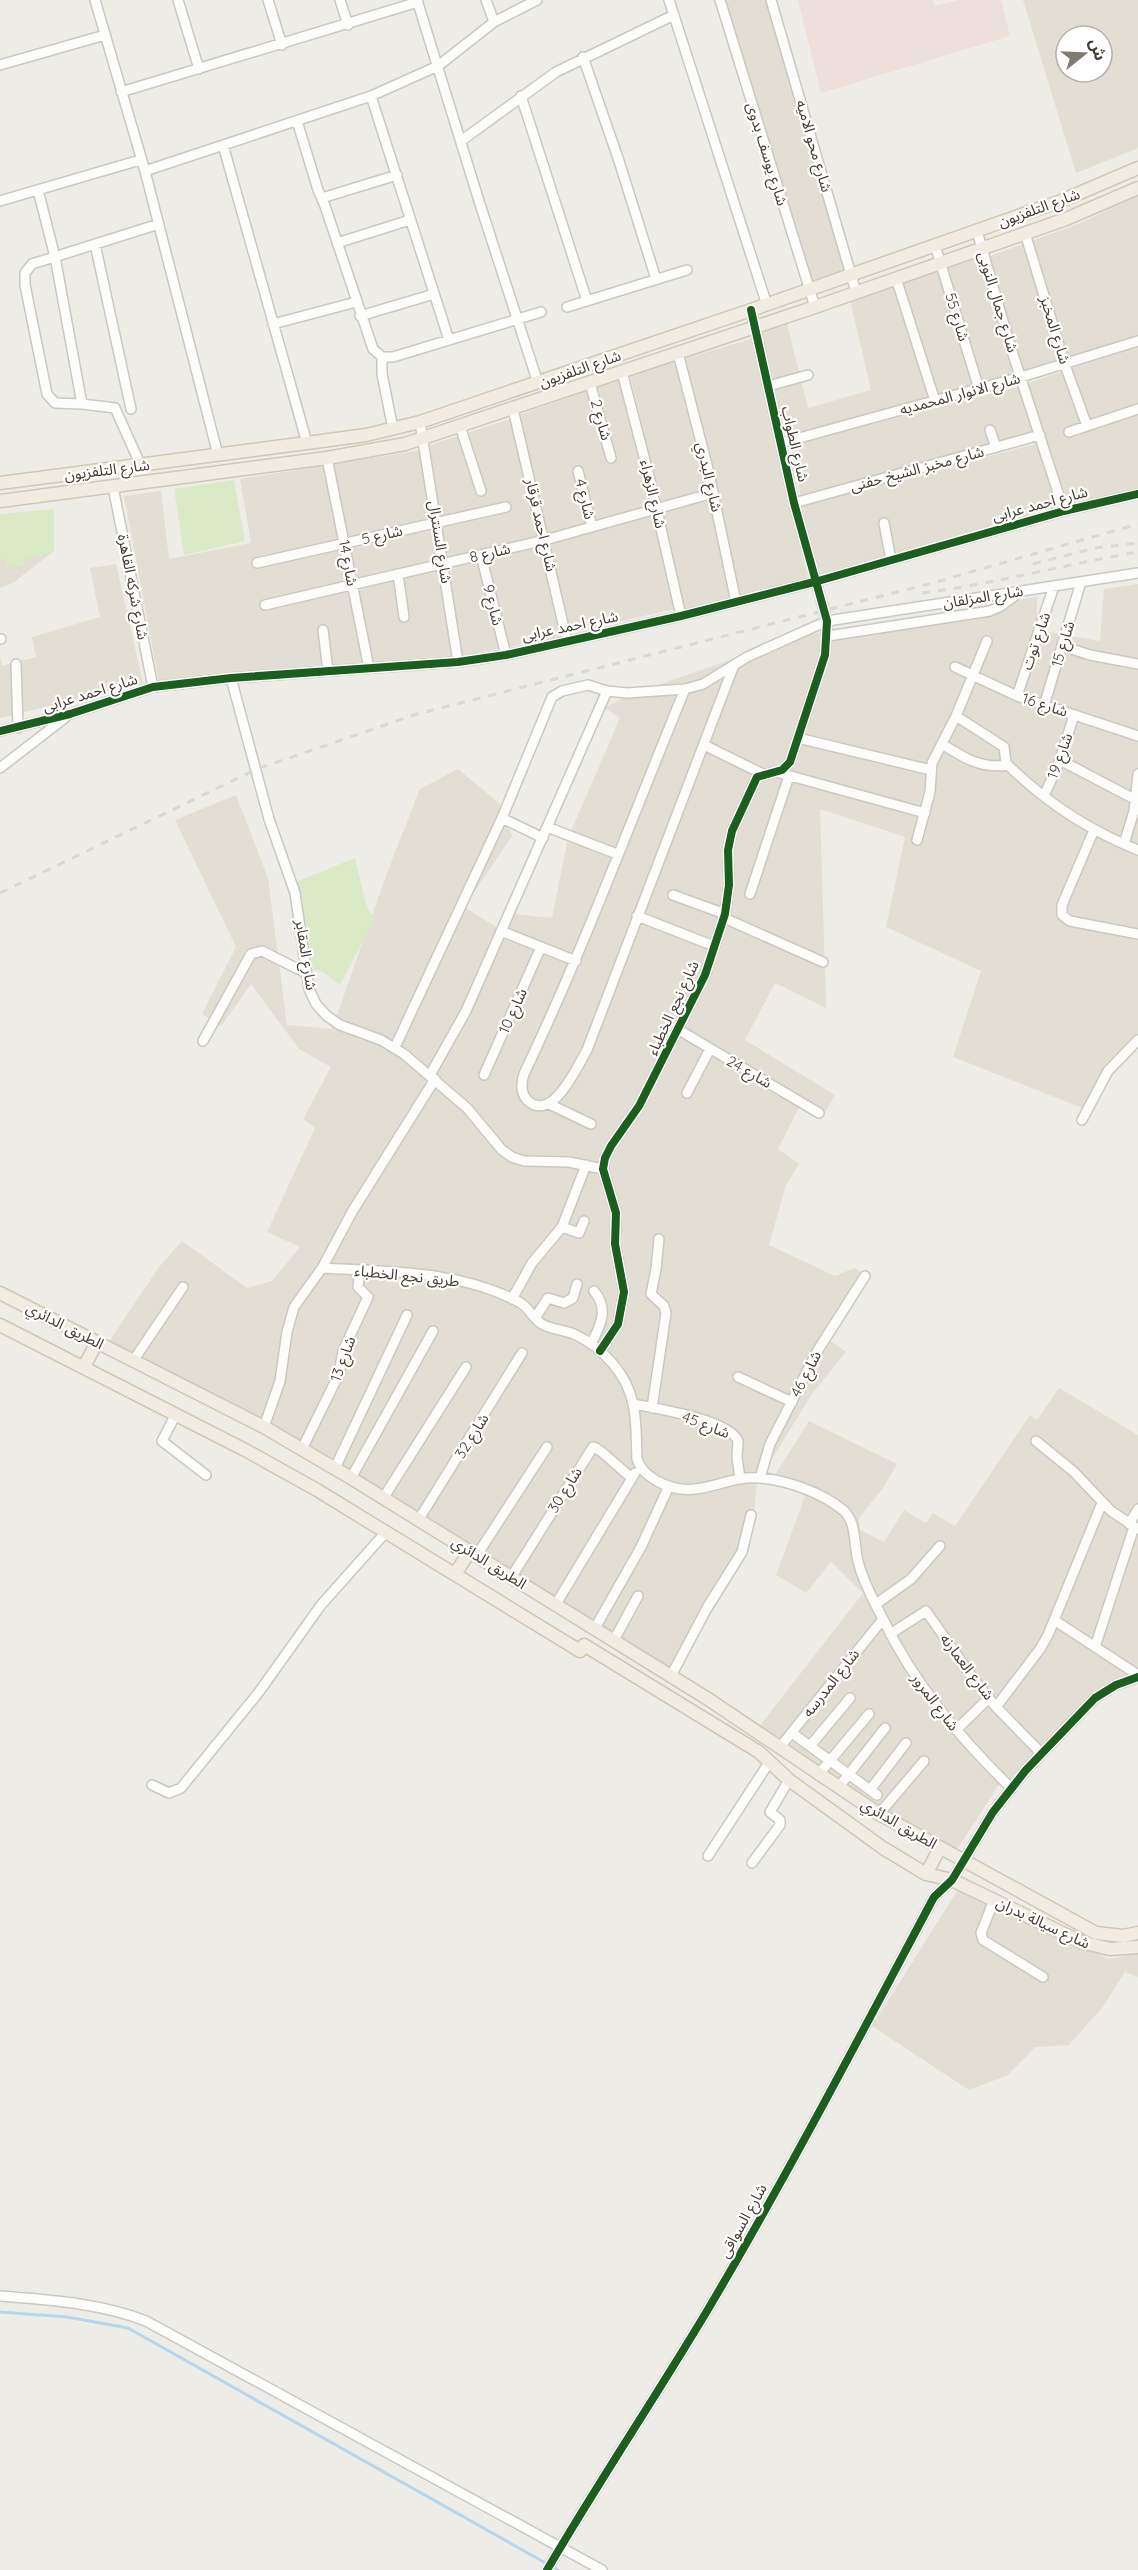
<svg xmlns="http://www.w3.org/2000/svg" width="1138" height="2570" viewBox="0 0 1138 2570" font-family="Quicksand,'Noto Sans Arabic',sans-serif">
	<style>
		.residential { fill: #e2ded3; fill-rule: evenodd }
		.medical { fill: #ede0da }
		.green { fill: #dae9c6 }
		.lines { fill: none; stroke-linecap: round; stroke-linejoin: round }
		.stream { stroke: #b7d6ec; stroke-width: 3 }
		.minor-casing { stroke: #cac8c2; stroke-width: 12 }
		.major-casing { stroke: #d0c8b4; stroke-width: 15 }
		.minor { stroke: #fcfcfb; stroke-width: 9 }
		.major { stroke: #f0ece2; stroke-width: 12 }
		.rail { stroke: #d8d8d7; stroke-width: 3; stroke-dasharray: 8 8; stroke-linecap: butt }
		.cycleway-casing { stroke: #fff; stroke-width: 11 }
		.cycleway { stroke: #1b5e20; stroke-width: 8 }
		.labels { text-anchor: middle; stroke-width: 4.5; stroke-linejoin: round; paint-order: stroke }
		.street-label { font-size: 15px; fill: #433d33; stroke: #fff }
	</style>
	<rect width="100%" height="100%" fill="#eeece6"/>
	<path class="residential" d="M724,0H767L847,272L811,284Z
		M1023,0H1138V148L1076,173ZM1066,36H1102V72H1066Z
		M1138,195V337L1023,374L990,256L1081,223Z
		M979,255L1015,373L938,396L903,283Z
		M895,285L930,399L786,437L761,332L787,324L808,408L871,390L850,300Z
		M751,339L808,580L684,609L630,375Z
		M1138,345V490L1065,506L1026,384Z
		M621,379L674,609L571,633L519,415Z
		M1021,386L1035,434L801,496L790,445Z
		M513,418L560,637L460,656L430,445Z
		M1039,443L1059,506L820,575L801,506Z
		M422,450L455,657L159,682L124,496L161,491L169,559L251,543L240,479Z
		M54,551L14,582L0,588V559L4,558L23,566L24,559Z
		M116,564L143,683L0,718V657L2,666L36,657L32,637L100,617L90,568Z
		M1138,584V1043L1117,1064L1090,1111L953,1057L981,971L886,927L905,837L820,809L826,1008L775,983L745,1040L835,1095L822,1118L800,1105L778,1149L799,1164L786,1185L769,1245L835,1276L855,1268L861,1272L822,1335L846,1352L812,1394L765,1470L775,1475L809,1421L897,1464L883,1488L859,1518L860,1530L884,1542L904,1510L926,1523L933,1513L955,1526L1030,1415L1037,1420L1059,1388L1138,1435V1674L1112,1685L1011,1783L1004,1777L956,1851L885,1814L758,1728L863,1593L831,1562L806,1593L776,1575L806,1493L757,1482L753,1524L745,1558L674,1675L288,1434L108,1343L159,1267L182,1241L247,1288L272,1281L300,1247L267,1232L315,1128L303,1119L331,1067L299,1049L251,984L221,1026L202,1014L236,947L175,820L236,795L268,878L287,1025L332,1029L387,873L420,789L458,769L499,803L512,836L464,907L498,928L506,913L552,918L568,838L620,718L605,708L628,695L801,636L1037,597V630L1100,641L1104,589Z
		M959,1888L1109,1959L1138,1953V1977L1125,1972L1102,2008L1069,2045L1035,2047L1008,2075L969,2090L872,2026Z"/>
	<path class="medical" d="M798,0H933L935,6L958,0H1001L1010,36L821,93Z"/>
	<path class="green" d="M234,480L245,541L184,555L174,489Z
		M54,509V551L24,559L23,566L7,567L4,558L0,559V514Z
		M355,858L366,905L374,920L340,985L323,972L313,970L306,924L296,882Z"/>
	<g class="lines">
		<path class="stream" d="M0,2312L67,2317L128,2328L558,2570"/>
		<g class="minor-casing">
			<path id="minor" d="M95,0L145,171L218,455
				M178,0L199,69
				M268,0L282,45
				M340,0L348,25
				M417,0L479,201L538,383
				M486,0L494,22
				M669,0L767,305
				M720,0L815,307
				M771,0L856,292
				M583,57L619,161L656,279
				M0,65L105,35
				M121,92L418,2
				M371,96L449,340
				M521,96L587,301
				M297,121L318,190L325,206L373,349L382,357H393L541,312
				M461,141L556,72L674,15
				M223,145L307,443
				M145,171L371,96L438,66L494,22L537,0
				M38,190L55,257L82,404
				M322,198L397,175
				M0,201L140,160
				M977,231L1009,342L1064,511
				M1025,233L1065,365L1087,426
				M337,243L410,220
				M95,244L131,409
				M935,245L979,389
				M896,278L935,401
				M567,307L687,270
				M360,316L434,294
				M273,324L356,302
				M678,353L708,469L736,602
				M382,357V374L393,429
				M622,372L649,476L681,616
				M590,383L611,458
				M768,386L808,375
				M513,409L567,641
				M420,422L458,662
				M460,426L481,491
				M990,430L996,447
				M1069,432L1138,409
				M781,443L1021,377L1138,341
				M327,458L369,668
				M141,466L115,408L82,404L55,403L47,394L25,285V273L32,264L159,224
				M578,471L592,527
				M113,487L153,687
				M794,503L1040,435
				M884,523L891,560
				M481,555L506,655
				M257,563L506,507
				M398,574L404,617
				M265,605L545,540L713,493
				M323,630L328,671
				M828,636L990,611L1001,606L1021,591
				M0,639H1
				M1062,646L1090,655L1138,664
				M16,664L18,728
				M955,667L1017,696L1138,736
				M231,678L269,819L295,893L309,989L316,1004L327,1016L340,1025L381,1040L404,1054L467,1108L502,1150L512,1157L524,1161L569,1162L603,1169
				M685,689C632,818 584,948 524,1074C521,1083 520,1092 527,1100C552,1124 577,1067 587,1050L734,665
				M1017,696L1054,586
				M1044,706L1081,582
				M956,716L1004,747L1006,763C1044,801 1088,830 1138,850
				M0,731L70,714L153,687L231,678L458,662L506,655L681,616L818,581L1064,511L1138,494
				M798,738L931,770
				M942,744C964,758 981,769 1008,765
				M704,745L763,774
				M1060,760L1138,801
				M0,768L66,717
				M776,772L925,813
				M1044,796L1060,760L1074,715
				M502,818L543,838
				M547,827L617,854
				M1094,830L1062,905V915L1070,921L1138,934
				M917,840L930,792L932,763L956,716L987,641
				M1124,844L1134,811L1138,774
				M750,894L789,776
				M673,895L725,914
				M637,916L714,946
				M724,918L823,962
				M501,931L576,961
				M679,1030L819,1113
				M203,1041L251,954L262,951L306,973
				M395,1047L502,818L552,697L562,691L588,685L607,691L627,693L685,689L703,684L747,657L827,621L1138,573
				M430,1075L466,1011L607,691
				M484,1075L541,947
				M687,1093L710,1049
				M549,1104L591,1124
				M1082,1120L1108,1071L1138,1040
				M562,1227L579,1233L584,1221
				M322,1268C388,1272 459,1270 519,1302C529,1307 532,1318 542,1324C552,1330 566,1330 576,1335C603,1348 627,1374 633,1404C637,1421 636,1441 637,1459C641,1470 647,1475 657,1481C696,1503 722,1475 759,1478C786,1480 821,1492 843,1510C858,1523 853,1547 859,1565C864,1583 874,1602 883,1619C914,1684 960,1738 1011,1788
				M512,1299L532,1263L562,1227L586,1165
				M535,1318L548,1298L564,1303L573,1298L577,1284
				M591,1344C601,1325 609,1309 594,1291
				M600,1351L618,1324L624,1292L615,1244L616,1213L603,1169L605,1158L611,1146L639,1106L705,975L725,914L729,885L728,850L732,831L757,777L782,770L790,762L825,655L827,621L794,503L751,310
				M133,1361L183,1287
				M738,1377L792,1402
				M633,1404C655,1408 730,1420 738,1441L737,1457L740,1479
				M652,1408L666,1313L664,1306L651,1294L656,1269L659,1239
				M176,1414L162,1441L206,1475
				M264,1427L280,1381L287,1332L294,1307L322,1268L352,1212L435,1079
				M1036,1441L1074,1472L1111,1511L1138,1529
				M302,1449L339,1374L343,1351L368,1297L358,1287L360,1270
				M335,1468L407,1315
				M351,1478L433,1331
				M760,1478L770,1444L818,1350L865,1276
				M384,1497L466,1367
				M419,1519L522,1353
				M1129,1524L1138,1509
				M477,1555L547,1447
				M512,1576L593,1447C600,1448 622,1471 632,1478
				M556,1604L635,1473
				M876,1604L911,1579L940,1546
				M1054,1620L1138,1675
				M595,1628L641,1547L669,1486
				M890,1634L926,1611L975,1681L996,1707L1041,1753
				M614,1640L638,1596
				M1095,1647L1134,1527
				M671,1676L707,1608L742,1552L751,1515
				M996,1707L1040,1649L1048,1635L1102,1503
				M956,1730L989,1698
				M792,1733L877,1795
				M810,1746L850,1698
				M780,1747L883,1619
				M818,1775L869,1714
				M152,1785L169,1793L181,1788L259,1692L321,1605L386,1532
				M838,1788L885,1728
				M870,1790L906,1743
				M879,1814L924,1761
				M708,1856L770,1761
				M752,1863L780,1825V1820L770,1812L789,1780
				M994,1900L981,1933L983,1940L1043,1977
				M0,2296C49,2300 100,2303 146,2321L602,2570
				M547,2570C598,2483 655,2398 707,2311C787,2176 860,2036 934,1897L952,1880L993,1812L1026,1770L1095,1698L1116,1685L1138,1677"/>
		</g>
		<g class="major-casing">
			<path id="major" d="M0,483L307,443L366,435L420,422L751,310L1061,201L1138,168
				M0,501L327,458L405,444L815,307L1066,219L1138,188
				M0,1293L264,1427L351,1478L708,1699L879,1814L1096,1933L1123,1936L1138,1933
				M0,1325L247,1451L317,1490L580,1651L584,1645L759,1752L789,1780L883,1848L926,1874L952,1880L1081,1942L1110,1949L1138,1947
				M84,1367L97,1342
				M455,1574L470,1551
				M926,1874L940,1848"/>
		</g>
		<use href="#minor" class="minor"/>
		<use href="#major" class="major"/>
		<path class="rail" d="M1033,564L1095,548L1138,543
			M922,593C995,584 1066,564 1138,552
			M0,893L257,769L417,714L929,584L1138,524"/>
		<g class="cycleway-casing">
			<path id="cycleway" d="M0,731L70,714L153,687L231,678L458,662L506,655L681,616L818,581L1064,511L1138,494
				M600,1351L618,1324L624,1292L615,1244L616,1213L603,1169L605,1158L611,1146L639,1106L705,975L725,914L729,885L728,850L732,831L757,777L782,770L790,762L825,655L827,621L794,503L751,310
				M547,2570C598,2483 655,2398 707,2311C787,2176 860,2036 934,1897L952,1880L993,1812L1026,1770L1095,1698L1116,1685L1138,1677"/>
		</g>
		<use href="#cycleway" class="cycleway"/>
	</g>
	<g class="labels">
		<g class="street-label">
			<text transform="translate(814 146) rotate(74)" y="5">شارع محو الاميه</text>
			<text transform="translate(767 154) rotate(73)" y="5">شارع يوسف بدوى</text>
			<text transform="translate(1039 208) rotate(-20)" y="5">شارع التلفزيون</text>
			<text transform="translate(998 302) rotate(73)" y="5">شارع جمال النوبى</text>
			<text transform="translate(957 317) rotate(73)" y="5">شارع 55</text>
			<text transform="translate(1055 330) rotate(73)" y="5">شارع المخبز</text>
			<text transform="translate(580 369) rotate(-19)" y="5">شارع التلفزيون</text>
			<text transform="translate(960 394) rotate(-15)" y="5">شارع الانوار المحمديه</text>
			<text transform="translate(601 420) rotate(74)" y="5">شارع 2</text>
			<text transform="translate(795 444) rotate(77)" y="5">شارع الطواب</text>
			<text transform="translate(917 469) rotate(-15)" y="5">شارع مخبز الشيخ حفنى</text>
			<text transform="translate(107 470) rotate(-7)" y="5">شارع التلفزيون</text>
			<text transform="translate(709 477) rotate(77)" y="5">شارع البدري</text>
			<text transform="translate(653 494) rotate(77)" y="5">شارع الزهراء</text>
			<text transform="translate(585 499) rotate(76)" y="5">شارع 4</text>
			<text transform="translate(1040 504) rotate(-15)" y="5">شارع احمد عرابى</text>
			<text transform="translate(541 525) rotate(77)" y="5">شارع احمد قرقار</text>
			<text transform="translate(382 535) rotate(-13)" y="5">شارع 5</text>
			<text transform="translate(440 542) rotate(81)" y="5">شارع السنترال</text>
			<text transform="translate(490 553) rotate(-13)" y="5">شارع 8</text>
			<text transform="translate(348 563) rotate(79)" y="5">شارع 14</text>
			<text transform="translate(133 587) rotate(79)" y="5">شارع شركه القاهرة</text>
			<text transform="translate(983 597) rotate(-9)" y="5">شارع المزلقان</text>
			<text transform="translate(493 605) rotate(76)" y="5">شارع 9</text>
			<text transform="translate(570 626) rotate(-12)" y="5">شارع احمد عرابى</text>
			<text transform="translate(1036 641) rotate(-71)" y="5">شارع توت</text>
			<text transform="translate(1063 644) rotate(-73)" y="5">شارع 15</text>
			<text transform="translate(90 693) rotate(-17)" y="5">شارع احمد عرابى</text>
			<text transform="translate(1045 705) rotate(18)" y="5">شارع 16</text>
			<text transform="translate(1060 756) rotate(-70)" y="5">شارع 19</text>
			<text transform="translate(306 955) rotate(81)" y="5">شارع المقابر</text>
			<text transform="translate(673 1008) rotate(-65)" y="5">شارع نجع الخطباء</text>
			<text transform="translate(513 1011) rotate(-66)" y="5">شارع 10</text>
			<text transform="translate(749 1072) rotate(30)" y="5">شارع 24</text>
			<text transform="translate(407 1276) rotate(6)" y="5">طريق نجع الخطباء</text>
			<text transform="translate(65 1326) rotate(27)" y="5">الطريق الدائري</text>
			<text transform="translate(343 1359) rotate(-70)" y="5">شارع 13</text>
			<text transform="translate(806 1374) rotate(-63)" y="5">شارع 46</text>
			<text transform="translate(706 1425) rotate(21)" y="5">شارع 45</text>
			<text transform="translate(472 1436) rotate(-58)" y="5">شارع 32</text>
			<text transform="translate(565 1490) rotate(-58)" y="5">شارع 30</text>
			<text transform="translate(489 1563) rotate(32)" y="5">الطريق الدائري</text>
			<text transform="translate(967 1667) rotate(53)" y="5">شارع العمارنه</text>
			<text transform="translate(831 1683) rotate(-52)" y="5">شارع المدرسه</text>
			<text transform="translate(935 1702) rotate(53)" y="5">شارع المرور</text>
			<text transform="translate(899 1824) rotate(30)" y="5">الطريق الدائري</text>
			<text transform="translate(1043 1923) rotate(25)" y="5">شارع سيالة بدران</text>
			<text transform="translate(743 2221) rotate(-61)" y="5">شارع السواقى</text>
		</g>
	</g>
	<g transform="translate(1084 54) rotate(72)"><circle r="28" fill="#ffffff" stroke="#b4b1ad" stroke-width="1.5"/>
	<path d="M0-4.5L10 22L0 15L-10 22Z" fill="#7f7a72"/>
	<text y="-9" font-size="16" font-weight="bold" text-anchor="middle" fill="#433d33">ش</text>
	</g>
</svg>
